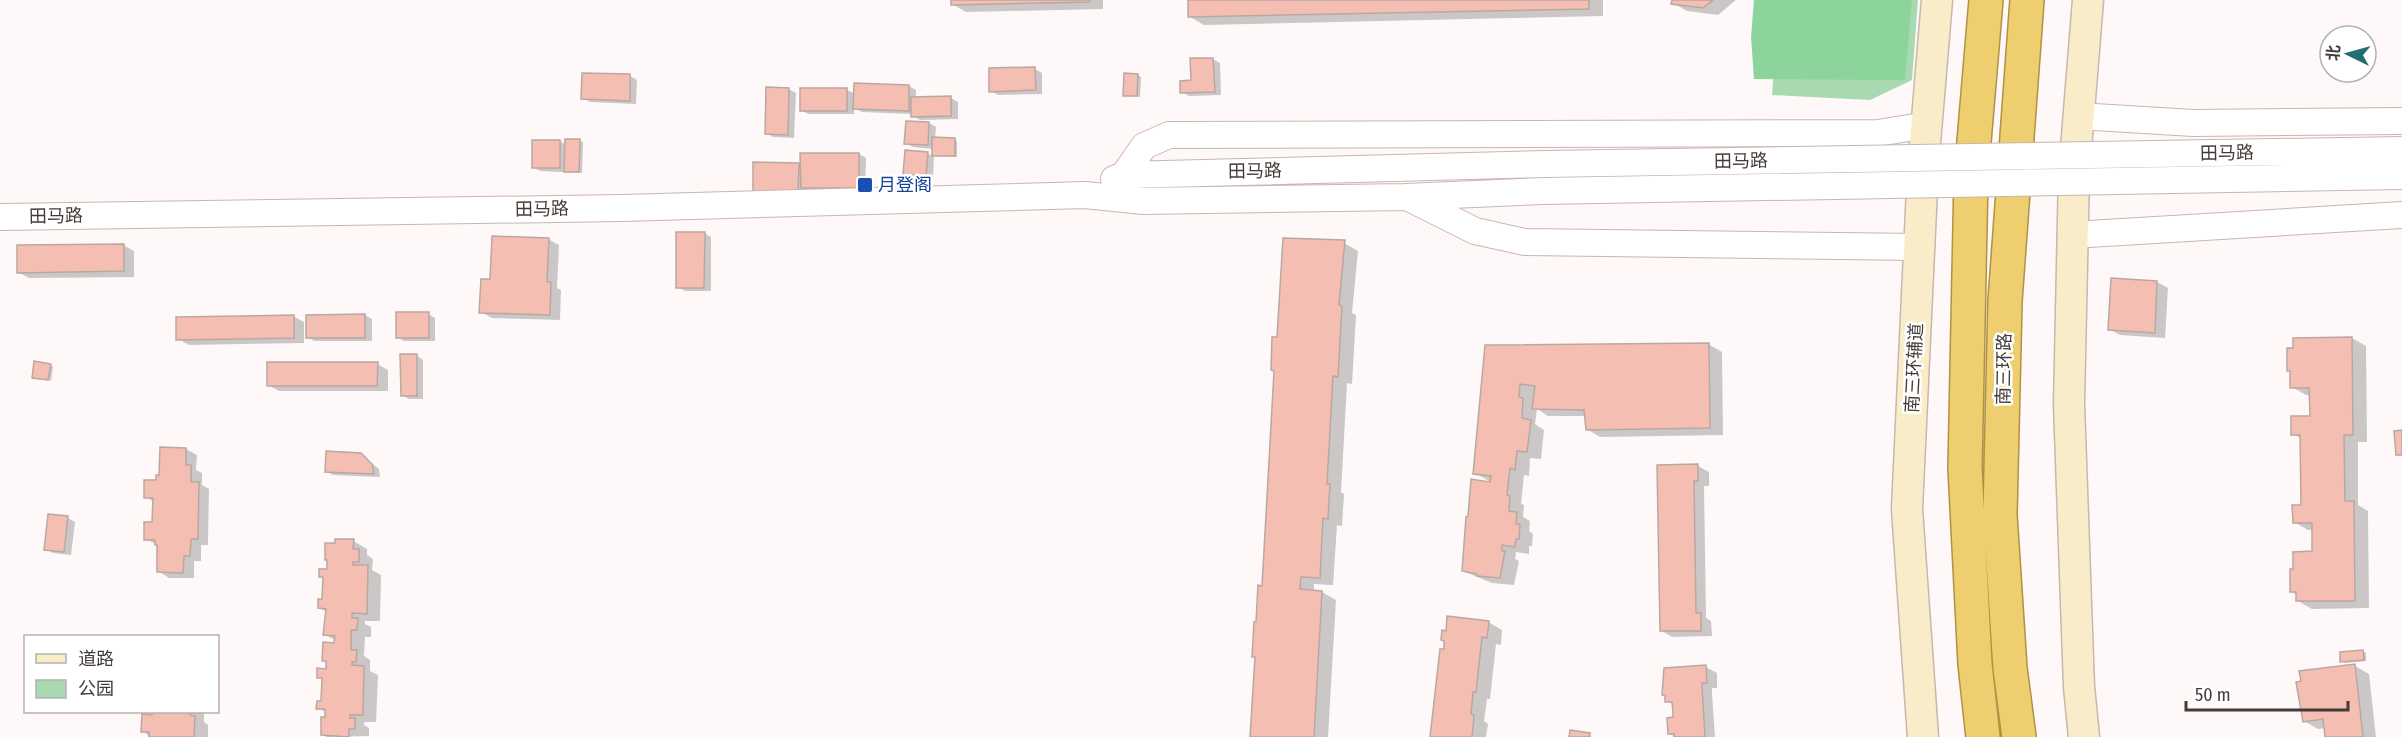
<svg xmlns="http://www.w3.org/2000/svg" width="2402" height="737" viewBox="0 0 2402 737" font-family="'Fira Sans Condensed','Noto Sans SC',sans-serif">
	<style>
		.green { fill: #a9d9b1 }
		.forest { fill: #8dd49c }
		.shadow { fill: #0003 }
		.building { fill: #f4bfb2; stroke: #bba7a2; stroke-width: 1.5 }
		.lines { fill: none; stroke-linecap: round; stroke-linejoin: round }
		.tertiary-casing { stroke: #c9b6ae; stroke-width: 28 }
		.secondary-casing { stroke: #c9b6ae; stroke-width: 33 }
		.trunk-casing { stroke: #b09244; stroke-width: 36 }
		.tertiary { stroke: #fff; stroke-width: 26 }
		.secondary { stroke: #f9ecc9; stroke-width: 30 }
		.trunk { stroke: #eece6e; stroke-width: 33 }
		.tertiary-bridge-casing { stroke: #c9b6ae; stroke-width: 28; stroke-linecap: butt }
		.tertiary-bridge { stroke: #fff; stroke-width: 26 }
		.transit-dot { fill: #1a4fb4; stroke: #fff; stroke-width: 2 }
		.labels { text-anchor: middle; stroke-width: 5; stroke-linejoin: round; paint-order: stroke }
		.street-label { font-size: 18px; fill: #433b38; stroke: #fff }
		.transit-label { font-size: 18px; fill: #164399; stroke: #fff; text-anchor: start }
	</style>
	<rect width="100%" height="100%" fill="#fef9f8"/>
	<path class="green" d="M1779,0H1918L1912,80L1870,100L1772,95Z"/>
	<path class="forest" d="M1754,0H1912L1905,80L1754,79L1751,37Z"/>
	<path class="shadow" d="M952,0H1103V9L966,12L952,4Z
		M1189,0H1603V16L1204,25L1190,17Z
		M1673,0H1736L1718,15L1687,11L1673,3Z
		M1213,59L1220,63L1221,95L1189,96L1182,92L1193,82L1192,60Z
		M1035,69L1042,73V94L998,95L991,91Z
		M1138,75L1141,77L1140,97L1124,95Z
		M630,76L637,80L636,104L590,102L583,98Z
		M909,86L916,90V98H951L958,102V119L920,120L913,116V114L862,112L854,108V114H808L801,110L847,90L855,94Z
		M789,89L796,93L794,138L773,137L766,133Z
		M929,123L936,127L935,139L957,141V157L934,155L933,179L912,177L905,173L927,153L934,157V149L913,147L906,143Z
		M560,141L566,145L580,141L583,142L582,173L540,171L533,167Z
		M859,154L866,158L865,191H809L805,189V197L754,192L798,164L802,166Z
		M704,233L711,237V291H685L678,287Z
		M548,239L559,245L557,288L561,290L560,320L492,318L481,312L492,281Z
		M1344,243L1358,251L1352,313L1356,315L1352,384L1347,383L1341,492L1344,494L1342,526L1337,525L1333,585L1314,584V592H1322L1336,600L1328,737H1251L1258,624L1264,587L1278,338Z
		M123,245L134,251V277L29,278L18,272Z
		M2112,279L2157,282L2168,288L2165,338L2120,335L2109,329Z
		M428,314L435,318V341H404L397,337Z
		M365,315L372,319V341H314L308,337Z
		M293,316L304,322V343L189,345L178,339Z
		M2352,338L2366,346L2367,442H2358V505L2368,511L2369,608L2312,609L2298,601L2297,595L2291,591L2294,570L2314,553V530H2308L2294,522L2302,507V439L2293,434L2311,417V395H2306L2292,387V372L2288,370Z
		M1708,344L1722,352L1723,435L1600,437L1587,429L1586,416H1548L1537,409L1535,424L1544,430L1541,459L1530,458L1529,476L1524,475L1521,504L1524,505L1523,517L1530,521L1529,531L1533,534L1532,546H1529V554L1516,552L1515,559L1519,561L1514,585L1492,583L1463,571L1494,484L1475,473L1487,347Z
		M416,355L423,360V399H409L402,395Z
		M377,364L388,370V391H279L268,385Z
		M50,365L53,367L51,381L33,377Z
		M161,449H186L197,455L196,470L202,473V485L209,489L208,545H201V561H194V578H169L158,571V545L145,539L153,523L154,502L146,497L161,476Z
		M360,454L379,469L380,477L333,475L326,471Z
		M1659,466H1698L1709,472V486H1704L1706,618L1711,621L1712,636L1672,637L1662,631Z
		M49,515L68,518L75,522L71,555L53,553L46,549Z
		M353,541L367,549V555L373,559L372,570L381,575L380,621H365V624L371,627V637H365L364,656L370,660V671L378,675L376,722H364V725L369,728V736L327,737L322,734L327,713L318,708L323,703V680L319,677L327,670L328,662L324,660L336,641L324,634L327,612L320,608L324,601V578L320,576L329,570Z
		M1488,622L1502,630L1501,645L1496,644L1490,699H1487L1484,721L1488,724L1486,737H1432L1445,651Z
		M2363,651L2366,653V661L2345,663L2342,661Z
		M2355,666L2369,674L2376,737H2326L2325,728L2318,729L2304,721Z
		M1706,667L1717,673V688H1712V693L1715,737H1675L1669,733L1675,718L1674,705L1667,701Z
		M154,712H204V722L208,725V737H150L143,731L154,716Z"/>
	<path class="building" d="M951,0H1090V2L951,5Z
		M1188,0H1589V9L1188,17Z
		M1672,0H1713L1703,8L1671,4Z
		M1190,58H1213L1215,92L1180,93V81L1191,80Z
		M1035,67L1036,90L989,92V68Z
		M582,73L630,74V101L581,99Z
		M1124,73L1138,74L1137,96H1123Z
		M854,83L909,85V111L853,109Z
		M766,87L789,88L788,135L765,134Z
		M800,88H847V111H800Z
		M951,96V116L911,117V97Z
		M906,121L929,122L928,145L904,144Z
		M932,137L955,138V156H932Z
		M565,139H580L579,172H564Z
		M532,140H560V168H532Z
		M905,150L928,152L926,176L903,174Z
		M800,153H859V188H801Z
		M753,162L799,163L798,194L753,193Z
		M676,232H705L704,288H676Z
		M492,236L549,238L547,282H551L550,315L479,313L481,279H490Z
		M1283,238L1345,240L1339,305L1342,306L1338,377L1333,376L1327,484H1330L1328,519L1323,518L1320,578L1301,577L1300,589L1322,591L1314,737H1250L1255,657H1252L1254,622H1256L1258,585L1262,586L1274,371L1271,370L1272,337H1277Z
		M124,244V271L17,273V245Z
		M2111,278L2157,281L2155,333L2108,330Z
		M396,312H429V338H396Z
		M365,314V338H306V315Z
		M294,315V338L176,340V317Z
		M2352,337L2353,435H2344L2345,501H2354L2355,601H2296V592H2290V569H2293V552L2312,551V523H2293L2292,505H2301L2300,435H2291V416H2310L2309,388H2290V371H2287V348H2293V338Z
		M1709,343L1710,428L1586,430L1584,410L1532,409L1535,386L1520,384L1519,397L1523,398L1522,418L1531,420L1527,452L1517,451L1515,470L1510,468L1507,495L1510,496L1509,511L1517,512L1516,524H1520L1519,539H1516L1515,547L1502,545V551H1505L1500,578L1477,576V574L1462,571L1466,517L1468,516L1471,479L1490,482L1491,476L1473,474L1485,345Z
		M400,354H417V396H401Z
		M34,361L51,364L48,380L32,378Z
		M267,362H378L377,386H267Z
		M2402,430V455H2396L2394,431Z
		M160,447L186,448V465H191V482H199L198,539H191L190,556H184L183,573L157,572V545H155V540H144V522H152L153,498H144V480H156V475H159Z
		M326,451L361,453L372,464L374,474L325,472Z
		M1698,464V481H1694L1696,613H1701V631H1660L1657,465Z
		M48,514L68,516L64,552L44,550Z
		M335,539H354L353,549H359V562H353V565H368L367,614L352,613V618H358L357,630H351V650H357L356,662H352V665L364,666L363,715H350V718H355V729H349V737L321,735V717H325V709H316L317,701H321L322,678H317V668L326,669V661H322L323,642L334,643L335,636L323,635L326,609L318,608V599H322L323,577H319V569H327V560H325V543H335Z
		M1447,616L1489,621L1487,638L1482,637L1476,692H1473L1471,714L1474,715L1472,737H1430L1440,649H1444V641L1441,640L1442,630L1446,631Z
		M2363,650L2364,660L2340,662V652Z
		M2355,664L2363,737H2325L2323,719L2303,722L2296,682L2301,681L2299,671Z
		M1706,665L1707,683H1702V686L1705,737H1674V734H1668L1667,718L1673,717V713L1672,702H1665V696L1662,695L1664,668Z
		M152,712H190V715L195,716L194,737H149V732H141L142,714L152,715Z
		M1570,730L1590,733V737H1569Z"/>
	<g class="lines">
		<g class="tertiary-casing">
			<path id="tertiary" d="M2078,116L2193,123L2402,121
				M1124,175L1144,146L1169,135L1878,133L1927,125
				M1114,179L1124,175L1545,164
				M1409,198L1475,231L1525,242L1919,247
				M0,217L622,208L1085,195L1143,201L1406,197L1543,191
				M2072,235L2402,215"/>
		</g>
		<g class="secondary-casing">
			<path id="secondary" d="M1923,737L1907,509L1923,167L1937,0
				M2084,737L2079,687L2069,404L2074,173L2088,0"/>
		</g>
		<g class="trunk-casing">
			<path id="trunk" d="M1983,737L1975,664L1965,468L1971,177L1986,0
				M2019,737L2010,668L2000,515L2005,301L2027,0"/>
		</g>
		<use href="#tertiary" class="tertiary"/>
		<use href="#secondary" class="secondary"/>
		<use href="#trunk" class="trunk"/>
		<g class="tertiary-bridge-casing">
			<path id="tertiary-bridge" d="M1545,164L2402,150
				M1543,191L2402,176"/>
		</g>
		<use href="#tertiary-bridge" class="tertiary-bridge"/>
	</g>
	<rect class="transit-dot" x="857" y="177" width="16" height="16" rx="3"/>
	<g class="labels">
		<g class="street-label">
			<text transform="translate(2227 153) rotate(-1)" y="6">田马路</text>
			<text transform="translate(1741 161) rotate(-1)" y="6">田马路</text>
			<text transform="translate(1255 171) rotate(-1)" y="6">田马路</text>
			<text transform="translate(542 209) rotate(-1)" y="6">田马路</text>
			<text transform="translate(56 216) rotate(-1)" y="6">田马路</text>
			<text transform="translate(1914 368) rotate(-87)" y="6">南三环辅道</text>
			<text transform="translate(2004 369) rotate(-89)" y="6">南三环路</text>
		</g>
		<g class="transit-label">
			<text x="878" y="191">月登阁</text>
		</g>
	</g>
	<rect x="24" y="635" width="195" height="78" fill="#ffffff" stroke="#b4b1af" stroke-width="1.5"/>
	<rect x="36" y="654" width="30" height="9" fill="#f9ecc9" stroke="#b4b1af" stroke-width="1.5"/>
	<text x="78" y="665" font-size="18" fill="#433b38">道路</text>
	<rect x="36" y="680" width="30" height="18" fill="#a9d9b1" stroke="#b4b1af" stroke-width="1.5"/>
	<text x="78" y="695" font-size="18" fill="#433b38">公园</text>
	<g transform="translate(2348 54) rotate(275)"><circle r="28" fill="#ffffff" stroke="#b4b1af" stroke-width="1.5"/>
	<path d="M0-4.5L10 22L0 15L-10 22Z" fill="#226e72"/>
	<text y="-9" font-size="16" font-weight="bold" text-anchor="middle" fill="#433b38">北</text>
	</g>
	<path d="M2186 701v9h162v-9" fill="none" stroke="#433b38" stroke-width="3"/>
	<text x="2195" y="701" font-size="18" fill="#433b38" stroke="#ffffff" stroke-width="4.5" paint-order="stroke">50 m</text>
</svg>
